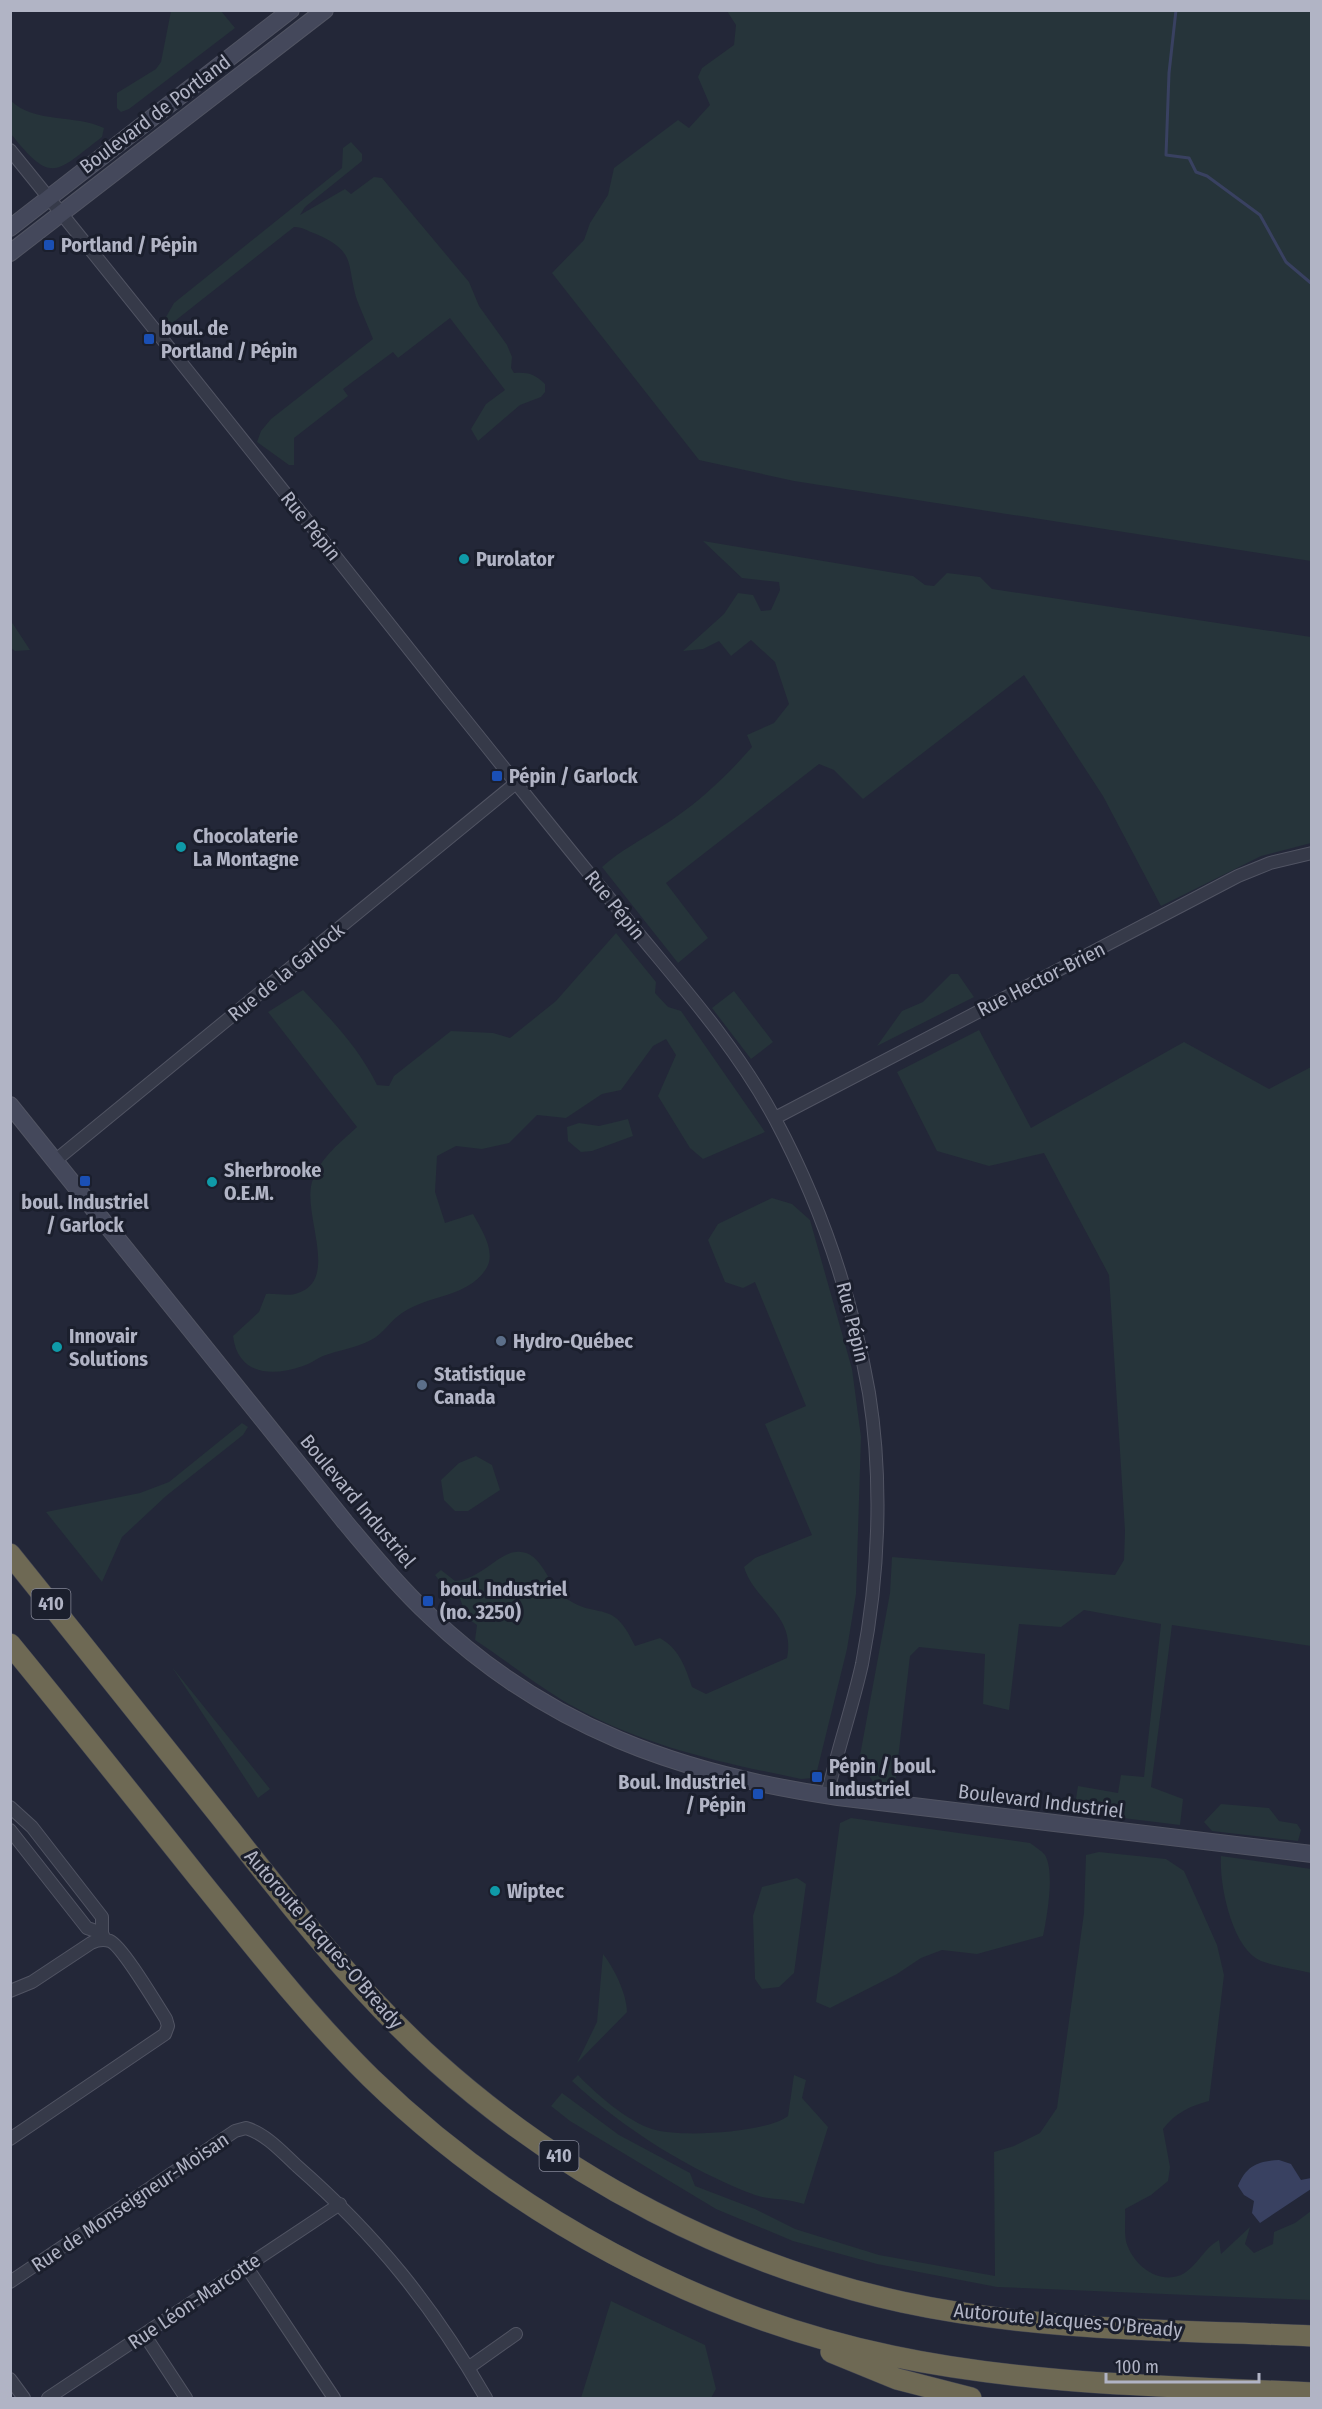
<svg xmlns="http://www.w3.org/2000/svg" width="1322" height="2409" viewBox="0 0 1322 2409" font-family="'Fira Sans Condensed',sans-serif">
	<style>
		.green { fill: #26343a }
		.water { fill: #394161 }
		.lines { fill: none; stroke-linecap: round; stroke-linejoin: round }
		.stream { stroke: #394161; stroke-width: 3 }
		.street-casing { stroke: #515463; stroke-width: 14 }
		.secondary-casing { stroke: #515463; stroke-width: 18 }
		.highway-casing { stroke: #3e4150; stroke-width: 22 }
		.street { stroke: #363a49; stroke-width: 12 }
		.secondary { stroke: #44485b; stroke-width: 16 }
		.highway { stroke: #6e6954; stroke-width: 21 }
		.transit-dot { fill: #1a4fb4; stroke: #1b1f2d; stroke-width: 2 }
		.culture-dot { fill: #0f9aa8; stroke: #1b1f2d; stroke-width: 2 }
		.service-dot { fill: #5c6f8a; stroke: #1b1f2d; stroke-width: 2 }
		.labels { text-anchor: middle; stroke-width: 6; stroke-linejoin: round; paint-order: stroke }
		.shield { fill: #1b1f2d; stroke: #848797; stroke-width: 1.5 }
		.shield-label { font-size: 18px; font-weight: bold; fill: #b1b4c5 }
		.street-label { font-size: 20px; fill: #b1b4c5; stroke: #1b1f2d }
		.poi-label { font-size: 20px; font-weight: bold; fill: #b1b4c5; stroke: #1b1f2d; text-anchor: start }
	</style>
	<rect width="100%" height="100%" fill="#232738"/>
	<path class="green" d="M171,11H221L235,28L129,109L121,112L117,108V93L156,69L161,62Z
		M727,11H1311V561L794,481L699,460L552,273L584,240L590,223L608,195L614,168L678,120L689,128L710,105L698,77L702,68L734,45L736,25Z
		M10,100C34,124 75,114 104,128L102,137C55,173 52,185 11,134Z
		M351,142L362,154V161L305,207L300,215L345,189L351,194L374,177L382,178L469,282L479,306L507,345L512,357L511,368L514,373C528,372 535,374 545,384V392L541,397L520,405L478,441L471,429L486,404L505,390L450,318L398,358L393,352L343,389L348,396L294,438V465H289L257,442L261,431L271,419L373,339C368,326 362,313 357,300C346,263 357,252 316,234C307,231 304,227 294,227L166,328L162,324L174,303L342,168L343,148Z
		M703,541L913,576L925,585L934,586L947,573L980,577L992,589L1311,637V843L1261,856L1161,906L1103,796L1024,675L863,799L834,770L819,764L666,883L708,938L678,963L602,867C621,850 640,841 661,827C696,805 725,778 752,747L747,735L774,723L789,704L775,662L751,640L731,656L719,641L703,649L683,651L724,614L738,593L753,595L761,611L771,610L780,590L779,582L742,578Z
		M10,621L13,624L30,650L15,651L11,648Z
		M616,933L656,982L655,993L668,1007L681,1011L765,1132L703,1159L690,1148L658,1096L676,1055L666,1039L653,1046L621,1090L602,1094L566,1118L537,1115L509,1143L482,1149L456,1146L437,1156L435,1192L445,1223L473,1214C481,1229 497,1252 486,1269C467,1298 430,1294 402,1313C391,1320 383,1334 371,1340C356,1348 339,1350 323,1356C316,1359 310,1364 303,1366C271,1377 238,1375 233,1336L259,1312L266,1294C276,1293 289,1297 298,1293C341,1279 300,1211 313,1179C322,1156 340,1143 357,1127L268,1012L303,990C332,1020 359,1048 377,1085L389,1086L394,1076L451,1031L493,1033L510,1038L556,1001Z
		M951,974H958L974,997L877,1046L902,1011L923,1002Z
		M734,991L773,1042L751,1059L712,1008Z
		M979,1030L1031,1128L1184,1042L1269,1089L1311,1067V1646L1172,1625L1151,1787L1183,1799L1180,1825L1074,1812L1078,1786L1118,1793L1121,1775L1144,1777L1161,1624L1084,1610L1061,1627L1019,1624L1009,1710L983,1704L985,1654L919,1647L910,1656L895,1785L874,1783L859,1761L890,1593L892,1557L1115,1575L1124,1560L1125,1531L1109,1275L1044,1153L989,1166L937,1151L897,1072Z
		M628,1119L633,1136L592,1151L581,1152L568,1141L567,1127L579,1123L599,1126Z
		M772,1198L792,1204L810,1220L852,1369L861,1437L856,1594L847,1649L817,1771L813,1778L801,1779C723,1763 648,1747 578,1709C541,1689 510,1663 475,1640L477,1625L467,1618L458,1593L442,1584L435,1575L441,1570L455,1581C481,1579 498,1553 516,1552C542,1549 547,1585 564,1597C599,1622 612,1596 635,1646L660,1638C679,1649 685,1666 692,1687L706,1694L787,1658C796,1614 755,1603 744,1567L755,1558L812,1535L765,1424L806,1406L755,1282L743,1288L725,1282L708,1240L718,1224Z
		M242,1423L248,1427L243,1435L166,1496L122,1537L102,1582L46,1512L140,1493L169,1482Z
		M476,1456L492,1465L500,1490L468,1511H455L444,1500L441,1480L459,1463Z
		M172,1667L270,1789L258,1798Z
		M1221,1804L1269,1808L1279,1821L1297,1824L1301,1830L1298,1841L1212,1831L1204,1822Z
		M851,1818L1030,1843C1035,1847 1041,1850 1045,1855C1055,1872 1047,1917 1043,1936L977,1954L942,1950L921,1958L897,1974L830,2008L816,2002L840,1823Z
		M1099,1852L1166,1859L1184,1871L1217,1945L1224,1975L1209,2101C1190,2106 1175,2113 1163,2129L1170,2167L1168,2181L1151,2195L1125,2209C1126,2220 1123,2237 1128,2247C1136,2267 1159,2284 1181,2275C1196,2268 1204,2248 1219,2240L1221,2254L1250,2227L1245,2244L1254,2253L1273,2244L1274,2232L1295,2223L1311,2211V2300L997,2287L877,2264L793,2241L716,2209L570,2121L551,2106L562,2093L619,2135L690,2173L695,2186L755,2209L795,2229L879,2255L995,2276L994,2152L1014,2146L1040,2133L1057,2108L1084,1913L1086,1855Z
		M1221,1856L1311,1869V1973C1295,1969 1277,1967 1261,1961C1232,1949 1219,1884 1221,1856Z
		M797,1878L806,1884L794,1973L779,1987L762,1989L755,1979L753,1916L762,1887Z
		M603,1954C614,1968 627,1994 627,2012L577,2063L597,2022Z
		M578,2075C596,2094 627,2121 652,2129C679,2138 766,2133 788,2116L794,2075L806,2080L802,2098L828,2127L804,2204C787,2198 768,2200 755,2195C689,2170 624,2129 572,2081Z
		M611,2301L705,2345L716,2389L711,2398H581Z"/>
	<path class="water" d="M1279,2160L1291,2164L1301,2180L1311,2178V2189L1260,2223L1252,2213L1254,2201L1244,2195L1238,2186C1246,2166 1258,2161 1279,2160Z"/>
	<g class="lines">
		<path class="stream" d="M1176,10L1169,73L1166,155L1189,158L1196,172L1207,176L1260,215L1286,262L1312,284"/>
		<g class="street-casing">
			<path id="street" d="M10,150C157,331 302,514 447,697C506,770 564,844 624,916C677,981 735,1044 775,1119C821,1205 852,1297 869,1393C883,1481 879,1577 862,1664C852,1709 837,1751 827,1796
				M775,1118L1238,876L1270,863L1312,853
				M56,1160L516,783
				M10,1807L32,1827L102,1917V1933L105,1940
				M10,1830L87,1928L102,1933
				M10,1991L32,1982L91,1943C97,1940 104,1939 110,1941C122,1946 157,2005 166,2019L168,2026L165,2034L10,2139
				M246,2266L334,2398
				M10,2282L235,2131L246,2128C266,2134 282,2152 297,2166C377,2236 433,2306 486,2398
				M144,2334L186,2398
				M468,2368L516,2334
				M10,2379L24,2398
				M48,2398L340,2204"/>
		</g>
		<g class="secondary-casing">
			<path id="secondary" d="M10,228L291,10
				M10,253L325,10
				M10,1105L345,1522C372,1554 399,1587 430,1616C546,1727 682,1775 838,1797L1312,1854"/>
		</g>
		<g class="highway-casing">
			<path id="highway" d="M10,1554C81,1642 151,1730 222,1819C288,1903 354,1988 435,2061C566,2179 730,2264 902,2302C1036,2331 1175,2330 1312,2336
				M10,1644C74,1722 137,1801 200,1880C255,1948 309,2017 371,2078C512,2215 700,2316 892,2356C1029,2385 1172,2386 1312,2393
				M831,2352L897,2379L971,2398"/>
		</g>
		<use href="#street" class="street"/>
		<use href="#secondary" class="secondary"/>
		<use href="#highway" class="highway"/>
	</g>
	<g class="transit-dot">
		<rect x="43" y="239" width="12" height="12" rx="3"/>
		<rect x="143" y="333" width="12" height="12" rx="3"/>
		<rect x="491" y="770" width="12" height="12" rx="3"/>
		<rect x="79" y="1175" width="12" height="12" rx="3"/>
		<rect x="422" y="1595" width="12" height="12" rx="3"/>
		<rect x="811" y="1771" width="12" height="12" rx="3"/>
		<rect x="752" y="1788" width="12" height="12" rx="3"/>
	</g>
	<g class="culture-dot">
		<circle cx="464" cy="559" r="6"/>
		<circle cx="181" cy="847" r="6"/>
		<circle cx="212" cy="1182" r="6"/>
		<circle cx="57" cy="1347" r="6"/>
		<circle cx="495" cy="1891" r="6"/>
	</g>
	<g class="service-dot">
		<circle cx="501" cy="1341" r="6"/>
		<circle cx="422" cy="1385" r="6"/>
	</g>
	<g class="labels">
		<g class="shield">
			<rect x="31.5" y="1589" width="39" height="30" rx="4.5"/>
			<rect x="539.5" y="2141" width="39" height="30" rx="4.5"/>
		</g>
		<g class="shield-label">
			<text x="51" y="1610">410</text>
			<text x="559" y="2162">410</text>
		</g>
		<g class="street-label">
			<text transform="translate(155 114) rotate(-37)" y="7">Boulevard de Portland</text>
			<text transform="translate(311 526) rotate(51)" y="7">Rue Pépin</text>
			<text transform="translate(615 905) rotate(51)" y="7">Rue Pépin</text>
			<text transform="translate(286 972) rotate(-39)" y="7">Rue de la Garlock</text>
			<text transform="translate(1041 979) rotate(-27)" y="7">Rue Hector-Brien</text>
			<text transform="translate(853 1322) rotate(76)" y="7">Rue Pépin</text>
			<text transform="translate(358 1501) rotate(50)" y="7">Boulevard Industriel</text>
			<text transform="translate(1041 1801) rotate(7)" y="7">Boulevard Industriel</text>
			<text transform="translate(324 1939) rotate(49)" y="7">Autoroute Jacques-O'Bready</text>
			<text transform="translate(130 2202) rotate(-34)" y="7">Rue de Monseigneur-Moisan</text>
			<text transform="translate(194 2301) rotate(-34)" y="7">Rue Léon-Marcotte</text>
			<text transform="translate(1068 2320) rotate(5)" y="7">Autoroute Jacques-O'Bready</text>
		</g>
		<g class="poi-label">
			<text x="61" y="252">Portland / Pépin</text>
			<text x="161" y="335">boul. de<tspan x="161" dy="23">Portland / Pépin</tspan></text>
			<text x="476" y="566">Purolator</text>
			<text x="509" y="783">Pépin / Garlock</text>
			<text x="193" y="843">Chocolaterie<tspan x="193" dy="23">La Montagne</tspan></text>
			<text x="224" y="1177">Sherbrooke<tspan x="224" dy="23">O.E.M.</tspan></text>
			<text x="85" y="1209" text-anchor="middle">boul. Industriel<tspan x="85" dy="23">/ Garlock</tspan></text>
			<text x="69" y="1343">Innovair<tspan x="69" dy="23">Solutions</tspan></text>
			<text x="513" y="1348">Hydro-Québec</text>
			<text x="434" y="1381">Statistique<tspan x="434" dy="23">Canada</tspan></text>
			<text x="440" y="1596">boul. Industriel<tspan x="440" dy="23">(no. 3250)</tspan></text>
			<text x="829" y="1773">Pépin / boul.<tspan x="829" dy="23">Industriel</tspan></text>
			<text x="746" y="1789" text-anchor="end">Boul. Industriel<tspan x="746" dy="23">/ Pépin</tspan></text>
			<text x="507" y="1898">Wiptec</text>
		</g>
	</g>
	<rect width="1322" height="2409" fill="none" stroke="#b1b4c5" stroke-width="24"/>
	<path d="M1106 2373v9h153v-9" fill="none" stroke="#b1b4c5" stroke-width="3"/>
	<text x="1115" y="2373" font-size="18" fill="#b1b4c5" stroke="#1b1f2d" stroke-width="4.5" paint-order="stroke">100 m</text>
</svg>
